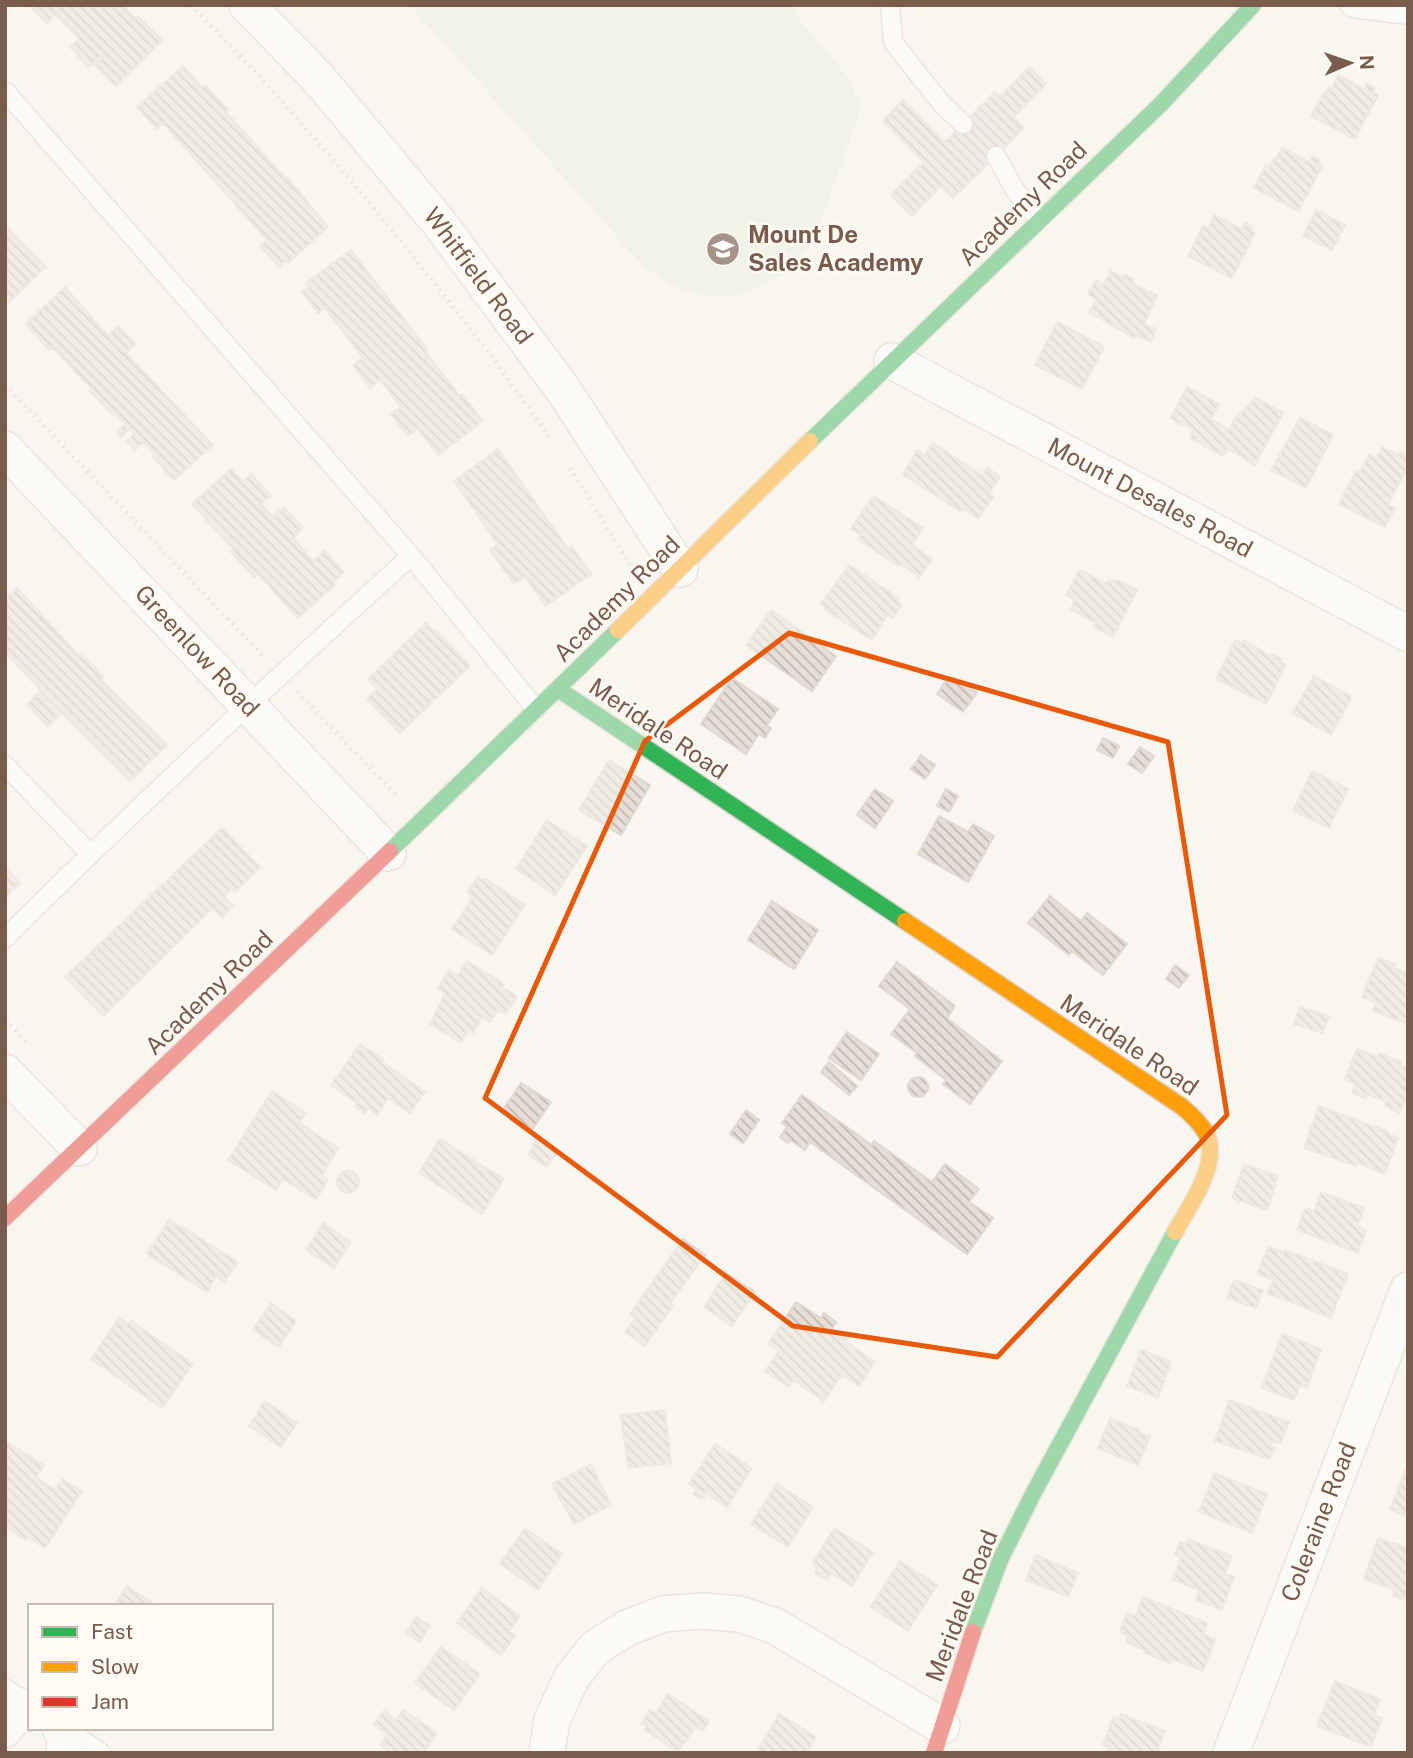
<svg xmlns="http://www.w3.org/2000/svg" width="1413" height="1758" viewBox="0 0 1413 1758" font-family="'Public Sans',sans-serif">
	<style>
		.pitch { fill: #e7f0db }
		.building { fill: url(#building-back-hatch); stroke: #e2d8d2; stroke-width: 2 }
		.lines { fill: none; stroke-linecap: round; stroke-linejoin: round }
		.lane-casing { stroke: #d7d1cb; stroke-width: 21 }
		.street-casing { stroke: #d7d1cb; stroke-width: 38 }
		.fast-casing { stroke: #d9d2cb; stroke-width: 19 }
		.slow-casing { stroke: #d9d2cb; stroke-width: 19 }
		.jam-casing { stroke: #d9d2cb; stroke-width: 19 }
		.path { stroke: #dcd5d0; stroke-width: 4.5; stroke-dasharray: 2 5; stroke-linecap: butt }
		.lane { stroke: #fefefd; stroke-width: 18 }
		.street { stroke: #fefefd; stroke-width: 35 }
		.fast { stroke: #30b455; stroke-width: 16 }
		.slow { stroke: #ff9f0a; stroke-width: 16 }
		.jam { stroke: #e5322d; stroke-width: 16 }
		.marked { fill: none; stroke: #e8590c; stroke-width: 5; stroke-linejoin: round }
		.labels { text-anchor: middle; stroke-width: 5; stroke-linejoin: round; paint-order: stroke }
		.street-label { font-size: 24px; fill: #7a5c4d; stroke: #fffaf3 }
		.poi-label { font-size: 24px; font-weight: bold; fill: #7a5c4d; stroke: #fffaf3; text-anchor: start }
	</style>
	<defs>
		<pattern id="building-back-hatch" width="6" height="6" patternUnits="userSpaceOnUse" patternTransform="scale(1.75)"><rect width="6" height="6" fill="#e6ded7"/><path d="M-1 5l2 2M0 0l6 6M5-1l2 2" fill="none" stroke="#bfb7b1"/></pattern>
	</defs>
	<rect width="100%" height="100%" fill="#f9f5f0"/>
	<path class="pitch" d="M410,5H787L848,77L861,109L815,237C803,258 790,270 769,282C719,311 675,294 636,258Z"/>
	<path class="building" d="M28,5H122L136,19L138,16L162,40L116,86L95,65L101,59L100,57L89,67L70,47L79,38L55,14L47,23Z
		M183,66L203,88L205,85L228,110L226,112L286,179L287,177L328,227L288,263L286,260L279,267L260,246L267,240L163,123L157,129L137,107Z
		M1029,67L1046,84L1013,117L1024,128L953,198L941,186L912,216L891,195L924,162L883,121L903,100L945,142L995,92L1000,97Z
		M1338,75L1364,89L1367,83L1375,88L1373,92L1378,95L1355,139L1311,116L1323,93L1325,94L1329,87L1332,89Z
		M1282,148L1309,162L1312,156L1320,160L1318,164L1322,166L1299,211L1254,188L1266,165L1269,167L1273,159L1275,160Z
		M1316,210L1345,225L1332,250L1303,236Z
		M1214,215L1242,229L1245,223L1253,227L1251,231L1255,233L1232,278L1188,256L1203,226L1208,228Z
		M5,225L46,267L9,302L5,298Z
		M351,250L427,349L425,351L460,396L462,394L483,421L438,455L418,429L408,436L391,414L401,407L380,380L370,388L353,365L363,358L325,308L318,313L302,292L309,287L306,283Z
		M1111,271L1121,277L1126,275L1132,278L1134,285L1157,295L1144,324L1156,329L1151,342L1135,335L1134,338L1089,312L1096,299L1088,294L1096,280L1103,285Z
		M65,287L108,336L118,326L136,344L126,353L213,445L174,480L152,456L155,454L143,442L135,450L127,441L134,434L130,429L121,437L117,432L125,424L114,413L113,415L90,391L92,389L52,347L49,350L26,324Z
		M1057,322L1104,347L1082,389L1035,365Z
		M1187,387L1219,404L1211,419L1229,430L1236,417L1256,398L1283,413L1255,465L1228,449L1223,456L1190,438L1193,431L1192,429L1182,423L1181,425L1171,418Z
		M1300,418L1333,435L1306,488L1271,470Z
		M933,443L982,475L987,468L1000,476L989,494L993,497L978,519L962,509L960,511L903,475L917,450L925,456Z
		M1382,447L1398,455L1401,451L1408,455V467L1388,505L1395,508L1385,527L1339,504L1356,471L1359,473L1369,455L1376,458Z
		M498,449L568,549L572,546L591,574L546,606L525,577L514,584L490,550L498,544L454,481Z
		M231,469L243,482L251,474L271,496L261,504L273,517L284,507L303,528L293,538L313,561L325,551L344,573L333,582L336,584L298,618L258,574L254,577L231,552L234,550L192,504Z
		M873,496L923,528L912,545L932,559L920,577L900,564L898,566L858,539L861,535L851,529Z
		M849,565L899,598L897,601L902,605L893,618L888,614L872,640L824,609L825,607L821,604Z
		M1080,570L1107,584L1108,581L1117,580L1137,590L1113,637L1094,627L1096,623L1071,609L1075,600L1066,595Z
		M17,588L79,656L81,654L104,677L101,680L167,745L130,781L62,713L5,652V599Z
		M771,610L836,656L812,691L746,645Z
		M426,623L435,633L437,631L470,666L400,733L367,699L377,689L368,679Z
		M1235,640L1242,643L1244,640L1271,656L1272,654L1282,659L1280,662L1286,665L1266,704L1216,679Z
		M950,675L977,693L963,712L937,694Z
		M1314,676L1352,697L1331,735L1292,713Z
		M732,678L778,709L767,725L771,728L765,738L759,734L746,754L701,724Z
		M41,691L62,713L47,726L27,704Z
		M1103,738L1119,746L1113,758L1097,750Z
		M1140,747L1154,756L1142,773L1128,764Z
		M921,755L935,765L925,779L911,769Z
		M609,760L650,785L621,835L579,810Z
		M1312,771L1348,789L1329,828L1293,811Z
		M875,789L893,801L875,828L857,815Z
		M946,789L958,796L949,812L937,806Z
		M939,816L968,832L973,824L994,836L968,882L918,854Z
		M547,820L587,846L555,895L516,869Z
		M222,828L260,867L235,892L232,888L224,896L233,906L222,918L213,908L103,1016L65,977Z
		M5,867L20,883L5,898Z
		M478,877L484,881L486,879L525,905L492,955L452,929L473,897L467,892Z
		M1050,896L1081,921L1087,913L1127,944L1103,975L1072,951L1069,955L1028,923Z
		M772,901L818,930L794,969L748,940Z
		M1378,958L1395,964L1394,968L1408,973V1024L1373,1011L1376,1003L1362,997Z
		M467,961L504,984L502,987L517,996L506,1014L498,1010L490,1022L482,1017L473,1033L469,1030L461,1043L430,1024L445,993L438,989L449,970L458,976Z
		M897,962L955,1006L947,1018L1002,1061L970,1104L943,1084L946,1080L915,1056L917,1053L891,1034L910,1009L879,986Z
		M1175,965L1189,975L1179,988L1166,979Z
		M1300,1007L1329,1016L1323,1033L1294,1024Z
		M847,1032L879,1054L861,1080L829,1058Z
		M360,1044L383,1059L381,1061L425,1092L410,1113L388,1098L377,1115L368,1108L365,1113L355,1107L357,1103L331,1085Z
		M1357,1049L1378,1057L1379,1053L1401,1062L1400,1065L1408,1069V1094L1400,1113L1384,1106L1386,1101L1367,1094L1366,1099L1352,1093L1356,1084L1345,1079Z
		M829,1062L857,1086L849,1095L821,1072Z
		M908 1087a10 10 0 1 1 20 0a10 10 0 1 1-20 0Z
		M521,1083L551,1102L532,1130L502,1111Z
		M272,1091L306,1113L299,1123L338,1148L322,1175L328,1180L316,1200L283,1179L276,1190L228,1160Z
		M802,1095L872,1145L874,1141L932,1182L945,1164L979,1189L969,1202L993,1218L967,1254L810,1142L805,1150L790,1140L788,1143L780,1137L787,1127L782,1123Z
		M1319,1106L1389,1132V1134L1398,1138L1385,1174L1357,1163L1356,1166L1304,1148Z
		M746,1110L759,1120L743,1143L730,1134Z
		M440,1139L504,1179L482,1214L419,1173Z
		M536,1141L556,1153L547,1167L528,1155Z
		M1244,1164L1278,1176L1267,1210L1232,1198Z
		M337 1182a11 11 0 1 1 22 0a11 11 0 1 1-22 0Z
		M1321,1192L1364,1208L1357,1226L1366,1230L1358,1253L1297,1230L1305,1208L1314,1211Z
		M169,1220L178,1226L179,1225L238,1262L224,1282L216,1276L207,1292L147,1254Z
		M323,1223L351,1242L334,1268L306,1250Z
		M683,1239L705,1255L670,1304L673,1306L645,1346L625,1332L635,1318L630,1314Z
		M1268,1247L1284,1252L1285,1250L1348,1274L1331,1318L1267,1293L1273,1280L1257,1274Z
		M726,1273L755,1292L732,1326L704,1307Z
		M1234,1280L1263,1290L1256,1308L1227,1298Z
		M796,1302L821,1318L824,1313L836,1322L832,1329L848,1340L846,1342L875,1362L859,1386L842,1375L824,1401L793,1380L789,1387L765,1371L779,1351L768,1344Z
		M271,1303L296,1321L279,1347L253,1330Z
		M119,1318L128,1324L131,1321L193,1364L162,1408L91,1359Z
		M1282,1334L1321,1349L1307,1388L1300,1385L1294,1400L1262,1388Z
		M1141,1350L1171,1362L1158,1398L1127,1386Z
		M1229,1400L1289,1422L1280,1444L1272,1441L1271,1446L1275,1447L1270,1459L1215,1441Z
		M265,1401L297,1423L281,1447L249,1426Z
		M665,1410L671,1463L628,1468L621,1415Z
		M1110,1418L1139,1430L1138,1432L1150,1436L1138,1465L1098,1448Z
		M5,1441L44,1465L36,1477L55,1490L62,1479L82,1491L45,1548L27,1537L26,1540L5,1527L7,1515L5,1514Z
		M715,1444L752,1468L727,1507L706,1493L702,1499L693,1494L696,1489L689,1484Z
		M591,1464L611,1505L574,1524L552,1484Z
		M1406,1468H1408V1517L1390,1509Z
		M1214,1473L1267,1494L1252,1533L1199,1512Z
		M777,1484L813,1507L788,1547L751,1524Z
		M525,1528L562,1554L538,1590L500,1564Z
		M834,1528L873,1552L852,1586L831,1573L827,1580L815,1573L817,1566L813,1563Z
		M1378,1538L1408,1548V1601L1393,1596L1395,1590L1364,1579Z
		M1188,1539L1232,1556L1225,1574L1234,1577L1222,1610L1196,1600L1199,1590L1173,1580L1181,1557L1175,1555L1180,1542L1186,1544Z
		M1036,1555L1078,1573L1068,1597L1026,1580Z
		M900,1561L937,1585L908,1631L871,1607Z
		M127,1586L157,1606H114Z
		M482,1588L520,1616L509,1631L515,1636L501,1655L457,1623Z
		M1143,1597L1207,1623L1203,1634L1215,1639L1203,1671L1172,1659L1170,1663L1144,1653L1145,1650L1126,1642L1128,1636L1120,1632L1127,1613L1136,1616Z
		M416,1617L430,1626L420,1642L406,1633Z
		M441,1647L480,1674L454,1710L415,1683Z
		M1335,1681L1380,1699L1374,1715L1382,1718L1371,1747L1317,1726Z
		M668,1694L709,1721L703,1731L696,1726L678,1752L645,1730L647,1726L641,1723L650,1710L656,1713Z
		M403,1710L437,1733L425,1751L426,1753H390L380,1745L387,1734L374,1724L384,1711L396,1720Z
		M779,1714L816,1737L807,1753H756Z
		M1121,1714L1165,1731L1157,1753H1107L1109,1748L1103,1745L1113,1717L1119,1719Z"/>
	<g class="lines">
		<g class="lane-casing">
			<path id="lane" d="M890,5L893,42L941,103L963,124
				M1349,5L1353,8L1408,15
				M5,91L411,556L536,709
				M996,156L1015,190L1039,220
				M5,765L90,854
				M5,938C137,807 273,681 411,556
				M5,1688L30,1704
				M66,1728L101,1753"/>
		</g>
		<g class="street-casing">
			<path id="street" d="M247,5L318,78L437,220L562,388L680,569
				M892,361L1408,634
				M5,449L388,853
				M5,1072L79,1148
				M60,1728C65,1736 66,1744 64,1753
				M5,1729L14,1718L30,1712
				M547,1753L552,1720L572,1677L595,1648L627,1628L663,1614L702,1611L739,1614L775,1626L942,1726
				M1231,1753L1408,1290"/>
		</g>
		<g class="fast-casing">
			<path id="fast" d="M810,441L1161,104L1253,5
				M558,689L905,921
				M390,851L618,630
				M973,1632L1001,1558L1034,1492L1175,1232"/>
		</g>
		<g class="slow-casing">
			<path id="slow" d="M618,630L810,441
				M905,921L1181,1106C1191,1114 1201,1123 1207,1135C1220,1165 1189,1206 1175,1232"/>
		</g>
		<g class="jam-casing">
			<path id="jam" d="M5,1218L390,851
				M934,1753L973,1632"/>
		</g>
		<path class="path" d="M191,5C293,108 386,220 475,335C501,368 525,403 550,438
			M5,385L265,658
			M570,468L630,565L631,568
			M297,692L398,797
			M5,1020L29,1044"/>
		<use href="#lane" class="lane"/>
		<use href="#street" class="street"/>
		<use href="#fast" class="fast"/>
		<use href="#slow" class="slow"/>
		<use href="#jam" class="jam"/>
	</g>
	<path d="M0 0H1413V1758H0ZM789,633L1168,742L1227,1115L997,1357L793,1326L485,1098L645,741Z" fill="#f9f5f0" fill-opacity=".55" fill-rule="evenodd"/>
	<path class="marked" d="M789,633L1168,742L1227,1115L997,1357L793,1326L485,1098L645,741Z"/>
	<defs>
		<g id="school-disc" transform="scale(1.75)"><circle r="9.5" fill="#a69286" stroke="#fffaf3"/><path d="M0-5L7-2L0 1L-7-2ZM-4 1L0 2.5L4 1V4Q0 6-4 4Z" fill="#fff"/></g>
	</defs>
	<g fill-rule="evenodd">
		<use href="#school-disc" x="723" y="249"/>
	</g>
	<g class="labels">
		<g class="street-label">
			<text transform="translate(1023 204) rotate(-44)" y="8">Academy Road</text>
			<text transform="translate(478 276) rotate(53)" y="8">Whitfield Road</text>
			<text transform="translate(1150 498) rotate(28)" y="8">Mount Desales Road</text>
			<text transform="translate(617 599) rotate(-45)" y="8">Academy Road</text>
			<text transform="translate(197 651) rotate(47)" y="8">Greenlow Road</text>
			<text transform="translate(658 729) rotate(34)" y="8">Meridale Road</text>
			<text transform="translate(209 993) rotate(-44)" y="8">Academy Road</text>
			<text transform="translate(1129 1045) rotate(34)" y="8">Meridale Road</text>
			<text transform="translate(1319 1522) rotate(-69)" y="8">Coleraine Road</text>
			<text transform="translate(962 1606) rotate(-69)" y="8">Meridale Road</text>
		</g>
		<g class="poi-label">
			<text x="748" y="243">Mount De<tspan x="748" dy="28">Sales Academy</tspan></text>
		</g>
	</g>
	<rect width="1413" height="1758" fill="none" stroke="#7a5c4d" stroke-width="14"/>
	<rect x="28" y="1604" width="245" height="126" fill="#fffaf3" stroke="#cabbb1" stroke-width="2"/>
	<rect x="42" y="1627" width="35" height="10" fill="#30b455" stroke="#cabbb1" stroke-width="2"/>
	<text x="91" y="1639" font-size="21" fill="#7a5c4d">Fast</text>
	<rect x="42" y="1662" width="35" height="10" fill="#ff9f0a" stroke="#cabbb1" stroke-width="2"/>
	<text x="91" y="1674" font-size="21" fill="#7a5c4d">Slow</text>
	<rect x="42" y="1697" width="35" height="10" fill="#e5322d" stroke="#cabbb1" stroke-width="2"/>
	<text x="91" y="1709" font-size="21" fill="#7a5c4d">Jam</text>
	<g transform="translate(1350 63) rotate(88)" stroke="#fffaf3" stroke-width="5" paint-order="stroke">
	<path d="M0-5L12 26L0 18L-12 26Z" fill="#7a5c4d"/>
	<text y="-10" font-size="19" font-weight="bold" text-anchor="middle" fill="#7a5c4d">N</text>
	</g>
</svg>
